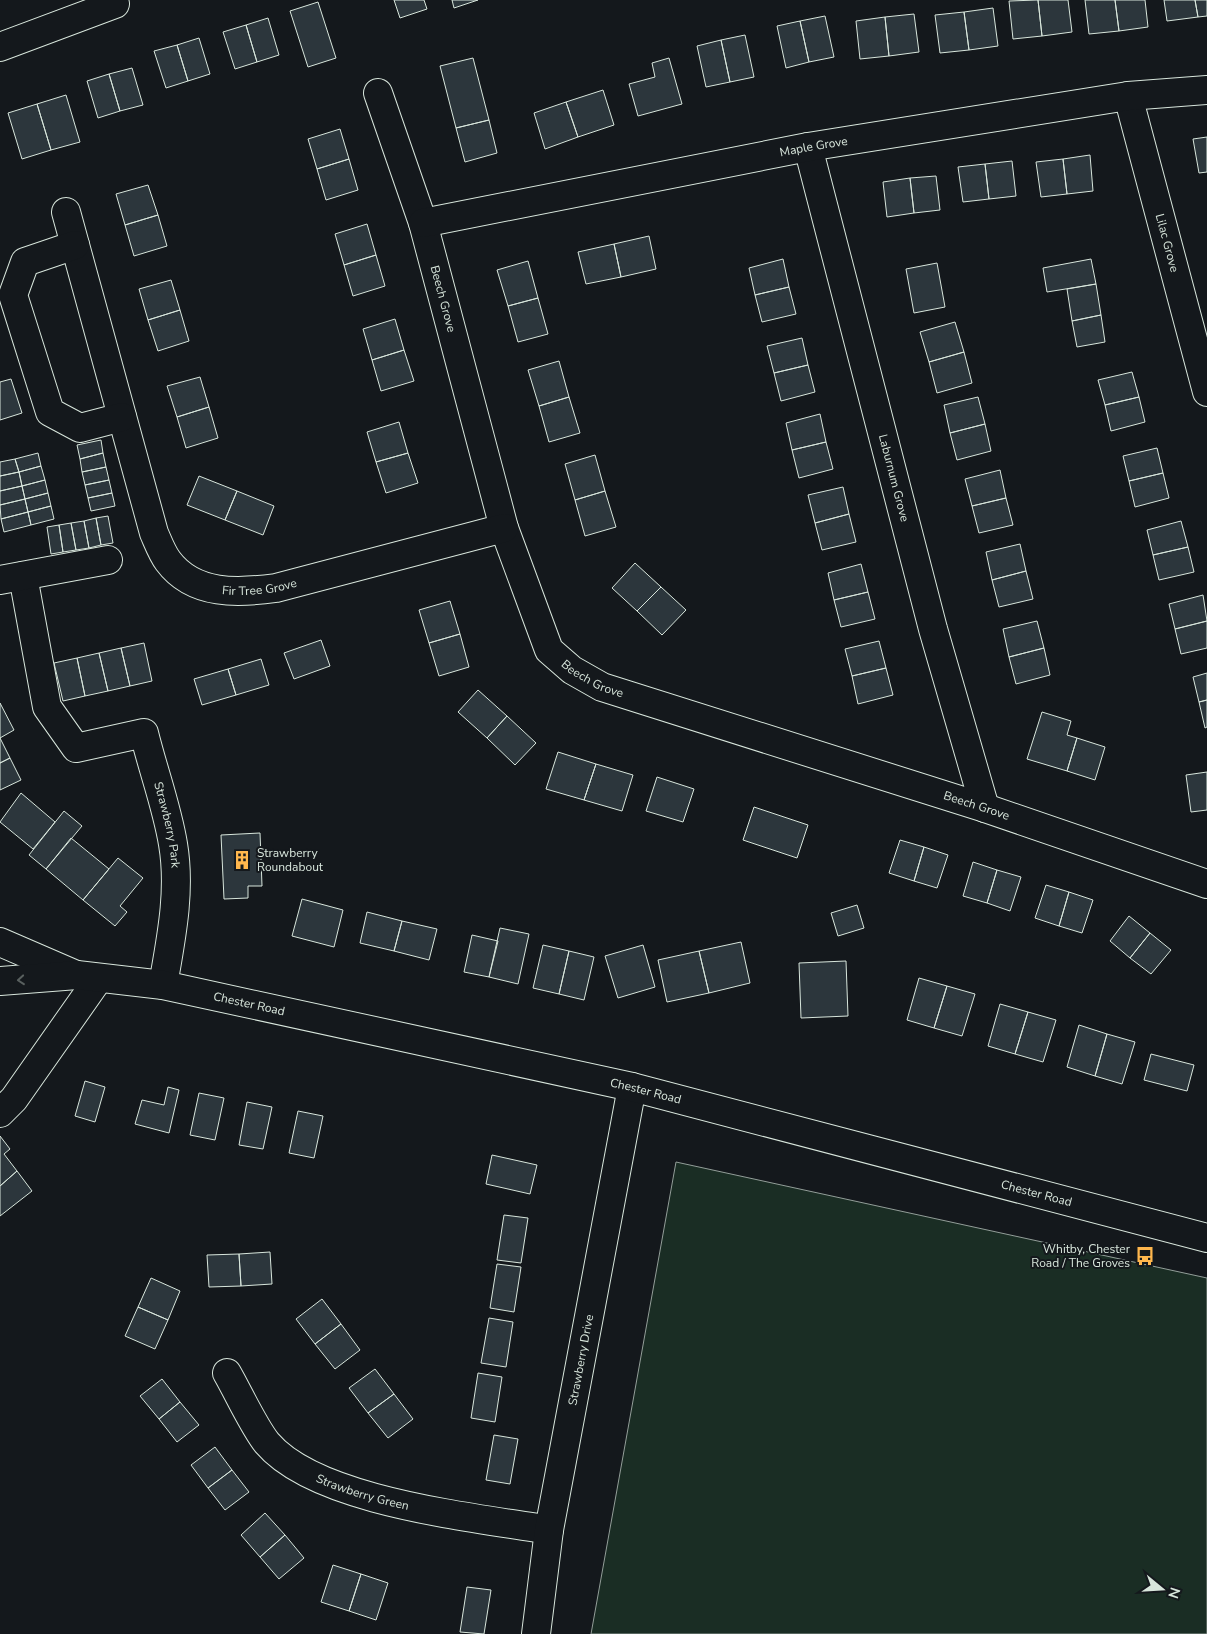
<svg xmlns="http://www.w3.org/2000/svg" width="1207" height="1634" viewBox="0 0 1207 1634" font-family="'Nunito Sans',sans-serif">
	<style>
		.green { fill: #1a2d24; stroke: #939e99 }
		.building { fill: #2c363c; stroke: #d8e6dc }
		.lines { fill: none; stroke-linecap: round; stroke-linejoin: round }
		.minor-casing { stroke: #d8e6dc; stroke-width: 30 }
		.major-casing { stroke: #d8e6dc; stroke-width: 30 }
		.minor { stroke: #14181c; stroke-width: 28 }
		.major { stroke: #14181c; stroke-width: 28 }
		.oneway { stroke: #59605f }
		.labels { text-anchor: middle; stroke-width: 4; stroke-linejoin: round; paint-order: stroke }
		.street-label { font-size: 12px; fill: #d8e6dc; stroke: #14181c }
		.poi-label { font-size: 12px; fill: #d8e6dc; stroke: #14181c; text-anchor: start }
	</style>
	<rect width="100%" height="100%" fill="#14181c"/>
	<path class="green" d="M676,1162L1207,1278V1634H591Z"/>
	<path class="building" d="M394,0H424L427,9L400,18Z
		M452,0H478L454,8Z
		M1038,0H1068L1072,32L1042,36Z
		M1038,0L1042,36L1013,39L1009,1Z
		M1085,0H1115L1119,31L1089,34Z
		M1115,0H1145L1148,27L1119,31Z
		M1164,0H1195L1198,17L1167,21Z
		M1195,0H1207V16L1198,17Z
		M318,2L336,58L308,67L290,11Z
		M993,8L998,46L969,50L964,12Z
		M964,12L969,50L940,53L935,15Z
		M914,14L919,52L889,56L885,17Z
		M825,16L834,57L809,62L800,21Z
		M885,17L889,56L860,59L856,21Z
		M268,18L279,55L257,62L246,25Z
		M800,21L809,62L786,68L777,26Z
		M246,25L257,62L235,69L223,32Z
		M745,35L754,77L730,82L721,40Z
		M199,38L210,74L188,81L177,45Z
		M721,40L730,82L706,87L697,46Z
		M177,45L188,81L166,88L154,51Z
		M473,58L489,120L456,128L440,66Z
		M669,58L682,104L638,116L629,84L655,77L652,63Z
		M132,68L143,105L120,111L109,74Z
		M109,74L120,111L98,118L87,81Z
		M603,90L614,125L578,137L566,102Z
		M66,95L80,142L51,150L37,104Z
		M566,102L578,137L545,149L534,113Z
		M37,104L51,150L22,159L8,113Z
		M489,120L497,153L465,162L456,128Z
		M340,129L349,159L317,169L308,139Z
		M1207,137V172L1199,173L1193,139Z
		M1090,155L1093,191L1067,194L1063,159Z
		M349,159L358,190L326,200L317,169Z
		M1063,159L1067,194L1041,197L1036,162Z
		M1012,161L1016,196L989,199L985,164Z
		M985,164L989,199L963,202L958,167Z
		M936,176L940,210L914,213L910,178Z
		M910,178L914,213L887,217L883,182Z
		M148,185L158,215L125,225L116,194Z
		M158,215L167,246L134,256L125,225Z
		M367,224L376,255L344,265L335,234Z
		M649,236L656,269L621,277L614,244Z
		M614,244L621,277L586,284L578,252Z
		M376,255L385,286L353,296L344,265Z
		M783,259L789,287L755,295L749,268Z
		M1091,259L1096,284L1047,292L1043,268Z
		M528,261L538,298L508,306L497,270Z
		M937,263L945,307L914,313L906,269Z
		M171,280L180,310L148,320L139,289Z
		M1096,284L1101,315L1072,321L1067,289Z
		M789,287L796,314L762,322L755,295Z
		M538,298L548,334L518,342L508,306Z
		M180,310L189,341L158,351L148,320Z
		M1101,315L1105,342L1077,347L1072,321Z
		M395,319L404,350L372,360L363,329Z
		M955,322L964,352L929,362L920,332Z
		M802,338L808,365L774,373L767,346Z
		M404,350L414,381L381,391L372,360Z
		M964,352L972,383L937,393L929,362Z
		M559,361L569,397L539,406L528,370Z
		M808,365L815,392L781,401L774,373Z
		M1132,372L1139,397L1105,405L1098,380Z
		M200,377L209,407L177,417L167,386Z
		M11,379L22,413L0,420V382Z
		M569,397L580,433L549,442L539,406Z
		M978,397L985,424L950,433L944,405Z
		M1139,397L1145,422L1111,431L1105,405Z
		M209,407L218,438L186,448L177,417Z
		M820,414L826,442L792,450L786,423Z
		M399,422L408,453L376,462L367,432Z
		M985,424L991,451L957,460L950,433Z
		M101,440L103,453L80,459L77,445Z
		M826,442L833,469L799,478L792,450Z
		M1157,448L1163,473L1129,481L1123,456Z
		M38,453L41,466L19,472L15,459Z
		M103,453L106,467L82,472L80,459Z
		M408,453L418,483L386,493L376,462Z
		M595,455L605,491L575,500L565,464Z
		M15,459L19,472L0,476V462Z
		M41,466L45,480L22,486L19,472Z
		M106,467L109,480L85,485L82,472Z
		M1000,470L1006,498L972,506L965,479Z
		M19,472L22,486L0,491V476Z
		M1163,473L1169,498L1135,507L1129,481Z
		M199,476L237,491L225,520L187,505Z
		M45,480L48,493L25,499L22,486Z
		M109,480L112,493L88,498L85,485Z
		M22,486L25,499L0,505V491Z
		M843,487L849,514L815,523L808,495Z
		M237,491L274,506L263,535L225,520Z
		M605,491L616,527L585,536L575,500Z
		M48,493L51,506L28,512L25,499Z
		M112,493L115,506L91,511L88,498Z
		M1006,498L1013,525L979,533L972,506Z
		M25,499L28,512L1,519L0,505Z
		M51,506L54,519L31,525L28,512Z
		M28,512L31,525L4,532L1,519Z
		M849,514L856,542L822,550L815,523Z
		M108,516L113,543L101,545L96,518Z
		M96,518L101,545L89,548L84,521Z
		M84,521L89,548L76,550L71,523Z
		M1181,521L1188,547L1153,555L1147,530Z
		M71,523L76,550L63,552L59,525Z
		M59,525L63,552L51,554L47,527Z
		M1020,544L1026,571L992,580L986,552Z
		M1188,547L1194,572L1159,580L1153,555Z
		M635,563L661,587L637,611L612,588Z
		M861,564L868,592L834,600L828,573Z
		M1026,571L1033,599L999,607L992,580Z
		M661,587L686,610L662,635L637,611Z
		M868,592L875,619L841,627L834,600Z
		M1203,595L1207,621L1175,629L1169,604Z
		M450,601L460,634L429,643L419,610Z
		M1037,621L1044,648L1009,657L1003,629Z
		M1207,621V648L1181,654L1175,629Z
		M460,634L469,667L439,676L429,643Z
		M321,640L330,666L294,679L284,653Z
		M879,641L886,668L852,676L845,649Z
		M144,643L152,681L130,686L121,648Z
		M121,648L130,686L108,691L99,653Z
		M1044,648L1050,675L1016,684L1009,657Z
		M99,653L108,691L85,696L77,658Z
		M77,658L85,696L63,701L54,663Z
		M261,659L269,685L236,695L228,669Z
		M886,668L893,695L858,704L852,676Z
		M228,669L236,695L202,705L194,679Z
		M1207,673V700L1199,702L1193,677Z
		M478,690L507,716L487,738L458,712Z
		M1207,700V727L1205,728L1199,702Z
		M0,703L14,730L0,738Z
		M1042,712L1071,721L1067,735L1077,738L1067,771L1027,759Z
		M507,716L536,743L515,765L487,738Z
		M0,738L10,758L0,763Z
		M1077,738L1105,747L1095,780L1067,771Z
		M558,752L596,764L584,800L546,789Z
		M10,758L21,780L0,790V763Z
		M596,764L633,775L622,811L584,800Z
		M1207,772V810L1191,812L1186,775Z
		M657,777L694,789L683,822L646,811Z
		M21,793L55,822L33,849L0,822Z
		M754,807L808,825L797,858L743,840Z
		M64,811L82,826L46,869L29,855Z
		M260,833L262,886H248V898L224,899L221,835Z
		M71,838L109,869L83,900L46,869Z
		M900,840L924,847L914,881L889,873Z
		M924,847L948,855L937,888L914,881Z
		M118,858L143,878L120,906L127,912L115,926L83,900Z
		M973,862L997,870L987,903L963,896Z
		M997,870L1021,877L1010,911L987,903Z
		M1046,885L1069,892L1059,926L1035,918Z
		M1069,892L1093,900L1082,933L1059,926Z
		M302,899L343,910L334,947L292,936Z
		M857,905L864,928L838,936L831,913Z
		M367,912L402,921L394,951L360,943Z
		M1129,916L1150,933L1130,958L1110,941Z
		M402,921L437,929L429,960L394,951Z
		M500,928L529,934L518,984L489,977Z
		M1150,933L1171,950L1151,974L1130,958Z
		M472,935L498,941L489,977L464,972Z
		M741,942L750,983L709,993L699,951Z
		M543,945L569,951L559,994L533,988Z
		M643,945L655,987L618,998L605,956Z
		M569,951L594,957L584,1000L559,994Z
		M699,951L709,993L667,1002L658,960Z
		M846,961L848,1016L801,1018L799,963Z
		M919,978L947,986L934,1028L907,1020Z
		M947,986L975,994L962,1036L934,1028Z
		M1000,1004L1028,1012L1015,1054L988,1046Z
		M1028,1012L1056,1020L1043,1062L1015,1054Z
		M1079,1025L1107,1034L1095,1076L1067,1067Z
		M1107,1034L1135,1042L1122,1084L1095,1076Z
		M1151,1054L1194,1065L1187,1091L1144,1080Z
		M85,1081L105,1087L95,1122L75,1116Z
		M168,1087L179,1090L169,1133L135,1124L142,1100L164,1105Z
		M199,1093L224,1098L215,1140L190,1135Z
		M247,1102L272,1107L263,1149L239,1145Z
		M298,1111L323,1116L314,1158L289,1153Z
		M0,1136L10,1149L4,1154L17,1171L0,1186Z
		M492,1155L537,1165L530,1194L486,1184Z
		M17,1171L32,1191L0,1216V1186Z
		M504,1215L528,1218L521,1263L497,1260Z
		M270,1252L272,1284L241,1286L239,1254Z
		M239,1254L241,1286L209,1287L207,1255Z
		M497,1264L521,1267L514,1312L490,1308Z
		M151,1278L180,1291L168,1320L138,1307Z
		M322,1299L341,1324L315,1344L296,1319Z
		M138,1307L168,1320L155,1349L125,1336Z
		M489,1318L513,1322L506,1367L481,1363Z
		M341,1324L360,1350L335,1369L315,1344Z
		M375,1369L394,1394L368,1413L349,1388Z
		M478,1373L502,1377L495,1422L471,1418Z
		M162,1379L180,1402L159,1419L140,1396Z
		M394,1394L413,1419L388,1438L368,1413Z
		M180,1402L199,1425L177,1442L159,1419Z
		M494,1435L518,1439L510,1484L486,1480Z
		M215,1447L232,1470L208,1488L191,1465Z
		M232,1470L249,1492L225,1510L208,1488Z
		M265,1513L285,1535L260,1557L241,1535Z
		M285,1535L304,1558L279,1579L260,1557Z
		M333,1565L361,1574L349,1611L321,1602Z
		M361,1574L388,1583L376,1620L349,1611Z
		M467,1587L491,1590L484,1634L460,1632Z"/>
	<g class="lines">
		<g class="minor-casing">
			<g id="minor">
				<path d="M0,47L115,4L114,0"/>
				<path id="s1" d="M378,93L423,223L504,528L549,650L572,670L602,687L985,808L1207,884"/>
				<path id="s2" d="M1128,96L1207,392"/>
				<path id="s3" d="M808,147L933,629L985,808"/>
				<path id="s4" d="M66,212L154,533C158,542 162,553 168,561C194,596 239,593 276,588L504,528"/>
				<path id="s5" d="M423,223L808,147L1128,96L1207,90"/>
				<path d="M75,245L25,262L13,295L50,412L80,428L122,417"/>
				<path id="s6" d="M23,576L47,707L76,748L144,733C153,770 167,807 173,844C181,891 171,939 163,985"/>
				<path d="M0,580L108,560"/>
				<path d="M0,1113L14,1099L99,978"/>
				<path id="s7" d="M227,1373C238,1392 254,1427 267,1443C317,1502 474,1517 549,1530"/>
				<path id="s8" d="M536,1634L549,1530L632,1087"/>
			</g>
		</g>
		<g class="major-casing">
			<g id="major">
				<path d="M0,942L74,974"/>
				<path id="s9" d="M0,981L77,975L163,985L632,1087L1207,1238"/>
			</g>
		</g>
		<use href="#minor" class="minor"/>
		<use href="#major" class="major"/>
	</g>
	<defs><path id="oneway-chevron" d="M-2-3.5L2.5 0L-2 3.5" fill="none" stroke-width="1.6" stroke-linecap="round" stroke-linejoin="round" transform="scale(1.25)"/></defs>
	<use class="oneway" href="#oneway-chevron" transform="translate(21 980) rotate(175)"/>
	<defs>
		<g id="building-bare" transform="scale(1.5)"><path d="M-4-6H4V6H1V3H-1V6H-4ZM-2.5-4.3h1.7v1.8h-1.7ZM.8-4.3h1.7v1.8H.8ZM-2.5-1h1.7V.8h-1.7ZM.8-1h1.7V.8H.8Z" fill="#ffb74d" stroke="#14181c" stroke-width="2.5" paint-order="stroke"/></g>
		<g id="bus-bare" transform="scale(1.5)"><path d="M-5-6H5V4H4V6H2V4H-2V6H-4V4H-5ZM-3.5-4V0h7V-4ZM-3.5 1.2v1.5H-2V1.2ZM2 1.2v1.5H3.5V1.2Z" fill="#ffb74d" stroke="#14181c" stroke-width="2.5" paint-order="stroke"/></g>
	</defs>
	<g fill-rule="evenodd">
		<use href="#building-bare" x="242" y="860"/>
		<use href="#bus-bare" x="1145" y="1256"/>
	</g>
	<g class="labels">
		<g class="street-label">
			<text dy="4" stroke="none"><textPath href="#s5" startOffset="398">Maple Grove</textPath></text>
			<text dy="4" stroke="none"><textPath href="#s2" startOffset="152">Lilac Grove</textPath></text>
			<text dy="4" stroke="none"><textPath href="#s1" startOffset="216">Beech Grove</textPath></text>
			<text dy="4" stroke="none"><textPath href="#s3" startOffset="342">Laburnum Grove</textPath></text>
			<text dy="4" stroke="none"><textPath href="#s4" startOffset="465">Fir Tree Grove</textPath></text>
			<text dy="4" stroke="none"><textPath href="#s1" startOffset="636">Beech Grove</textPath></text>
			<text dy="4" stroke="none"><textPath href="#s1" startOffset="1041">Beech Grove</textPath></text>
			<text dy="4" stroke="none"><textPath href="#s6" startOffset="348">Strawberry Park</textPath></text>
			<text dy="4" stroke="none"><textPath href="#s9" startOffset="252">Chester Road</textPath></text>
			<text dy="4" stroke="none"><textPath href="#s9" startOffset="658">Chester Road</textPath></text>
			<text dy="4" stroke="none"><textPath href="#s9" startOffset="1062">Chester Road</textPath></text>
			<text dy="4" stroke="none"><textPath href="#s8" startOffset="278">Strawberry Drive</textPath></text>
			<text dy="4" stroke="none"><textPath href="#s7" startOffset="190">Strawberry Green</textPath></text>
		</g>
		<g class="poi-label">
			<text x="257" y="857">Strawberry<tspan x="257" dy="14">Roundabout</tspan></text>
			<text x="1130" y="1253" text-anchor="end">Whitby, Chester<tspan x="1130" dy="14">Road / The Groves</tspan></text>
		</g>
	</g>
	<g transform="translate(1162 1589) rotate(108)" stroke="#14181c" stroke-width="4" paint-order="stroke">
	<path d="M0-4L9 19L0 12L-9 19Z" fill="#d8e6dc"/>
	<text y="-8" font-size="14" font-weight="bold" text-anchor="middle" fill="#d8e6dc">N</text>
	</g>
</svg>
